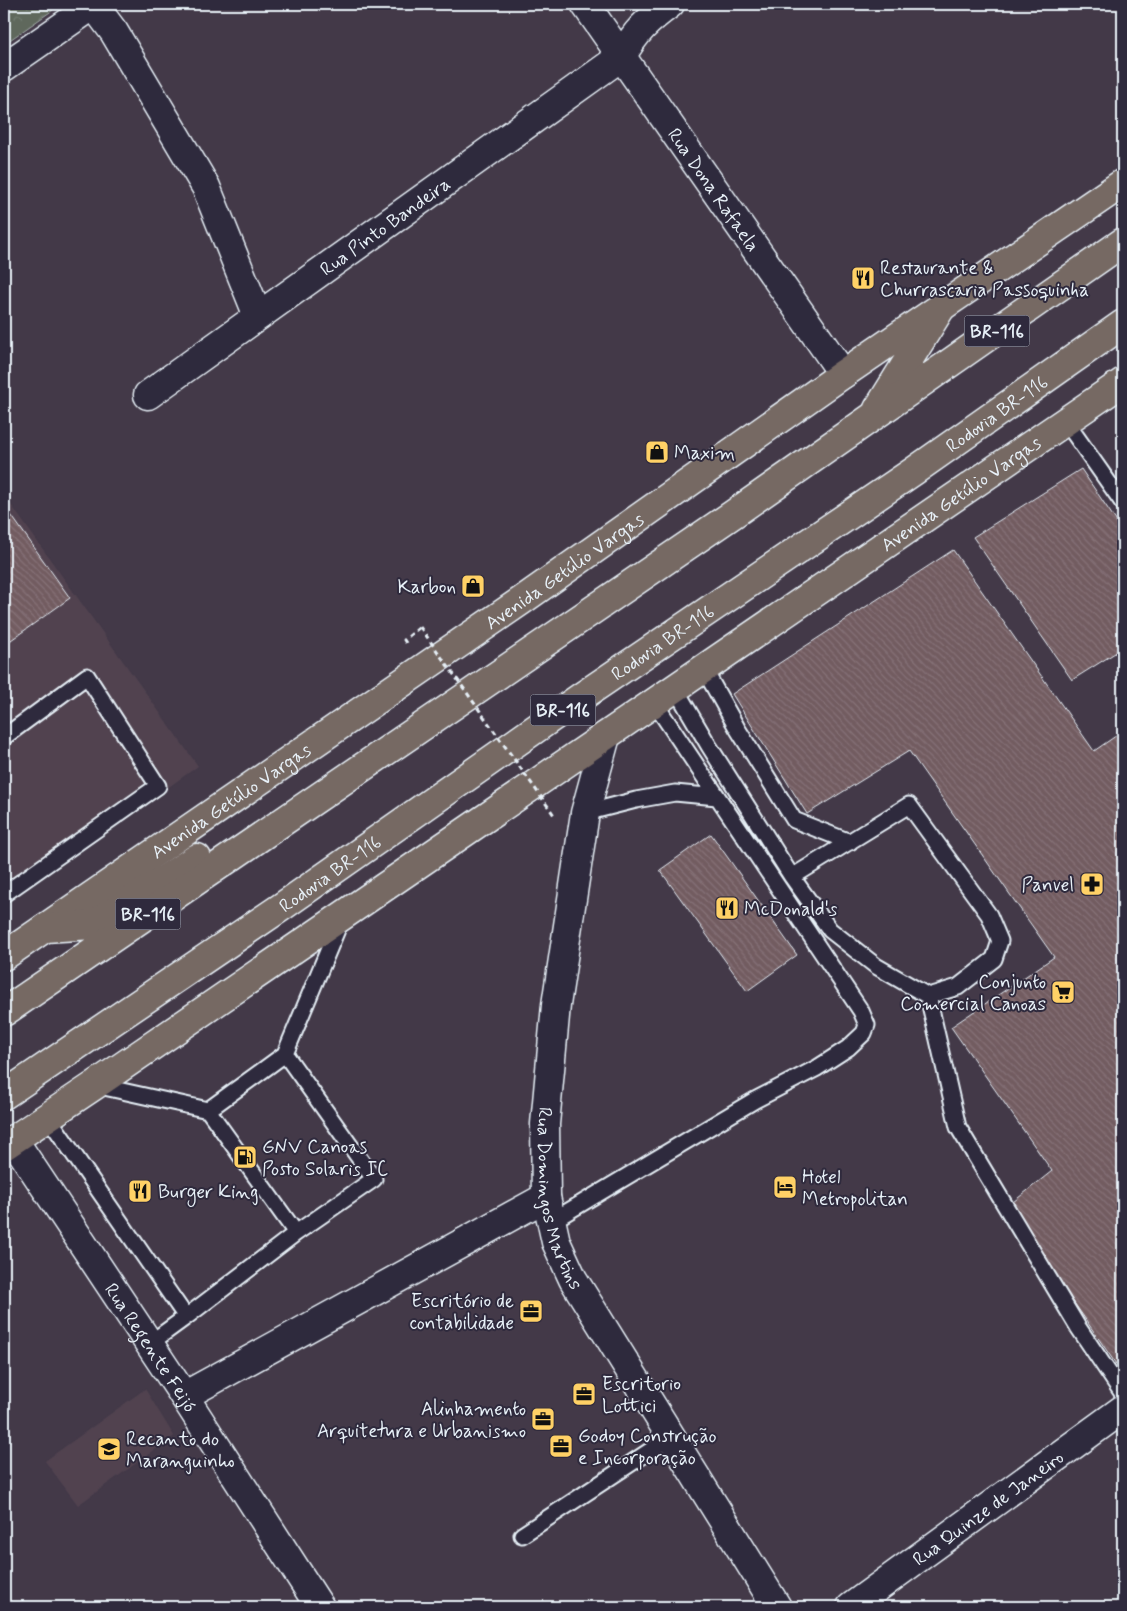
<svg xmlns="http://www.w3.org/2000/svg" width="1127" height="1611" viewBox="0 0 1127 1611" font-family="Mynerve,sans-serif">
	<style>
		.built { fill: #514350 }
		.park { fill: url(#park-crowns); stroke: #a3acaa }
		.building { fill: url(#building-back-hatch); stroke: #e8f1f8 }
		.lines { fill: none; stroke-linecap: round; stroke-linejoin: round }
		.lane-casing { stroke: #e8f1f8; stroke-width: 19 }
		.street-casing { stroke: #e8f1f8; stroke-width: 31 }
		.secondary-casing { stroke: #e8f1f8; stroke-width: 31 }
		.primary-casing { stroke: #e8f1f8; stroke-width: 31 }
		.highway-casing { stroke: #e8f1f8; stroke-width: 31 }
		.path { stroke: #e8f1f8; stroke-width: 3; stroke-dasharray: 5 4; stroke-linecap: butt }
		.lane { stroke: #2f2a3d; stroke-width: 15 }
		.street { stroke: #2f2a3d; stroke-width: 28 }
		.secondary { stroke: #2f2a3d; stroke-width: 28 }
		.primary { stroke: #766964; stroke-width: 28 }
		.highway { stroke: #766964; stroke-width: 28 }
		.path-bridge { stroke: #e8f1f8; stroke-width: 3; stroke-dasharray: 5 4; stroke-linecap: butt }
		.labels { text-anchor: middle; stroke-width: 4; stroke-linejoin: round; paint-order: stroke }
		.shield { fill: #2f2a3d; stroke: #b0b5c0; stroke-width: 1 }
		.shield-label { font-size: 18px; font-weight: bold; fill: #e8f1f8 }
		.street-label { font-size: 19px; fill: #e8f1f8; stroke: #2f2a3d }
		.poi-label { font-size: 19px; fill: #e8f1f8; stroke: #2f2a3d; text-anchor: start }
	</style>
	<defs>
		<pattern id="park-crowns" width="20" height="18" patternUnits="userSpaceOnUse" patternTransform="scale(1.25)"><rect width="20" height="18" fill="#5e685c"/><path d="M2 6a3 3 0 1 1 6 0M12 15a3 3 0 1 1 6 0" fill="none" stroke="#757e74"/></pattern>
		<pattern id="building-back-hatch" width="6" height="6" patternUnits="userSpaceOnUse" patternTransform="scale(1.25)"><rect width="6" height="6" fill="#725b61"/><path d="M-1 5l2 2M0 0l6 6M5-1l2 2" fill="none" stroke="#867378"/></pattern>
	</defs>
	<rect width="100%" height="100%" fill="#433948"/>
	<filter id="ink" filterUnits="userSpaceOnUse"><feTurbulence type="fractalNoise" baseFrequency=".02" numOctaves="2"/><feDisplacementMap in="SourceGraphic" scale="10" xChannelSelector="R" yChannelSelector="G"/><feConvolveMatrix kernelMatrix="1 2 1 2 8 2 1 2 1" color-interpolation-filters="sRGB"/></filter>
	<g filter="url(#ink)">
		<path class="built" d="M4,495L198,766L4,905Z
			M145,1389L174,1436L78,1505L45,1461Z"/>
		<path class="park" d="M4,4H49L53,10L4,44Z"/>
		<path class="building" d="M1081,469L1123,531V648L1072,680L973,537Z
			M4,505L70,598L4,645Z
			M953,550L1094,751L1123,731V1367L1120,1370L1008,1206L1052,1171L951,1027L1054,957L909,751L807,814L732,694Z
			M711,834L797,955L747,991L660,870Z"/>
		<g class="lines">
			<g class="lane-casing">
				<path id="lane" d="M1066,422L1123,503
					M704,669L737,728L794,820L850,842
					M675,688L709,746L792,877L830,930L876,966L928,996L958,987L994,959L1000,941L989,915L909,805L792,877
					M4,737L87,676L158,786L4,894
					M585,813L636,800L675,793L717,797
					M928,996L958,1127L1078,1327L1123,1394
					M95,1085L208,1110L285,1054L341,920
					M208,1110L296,1233L374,1179L285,1054
					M48,1117L186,1317L296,1233
					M552,1221L755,1100L817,1068L848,1048L864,1033L867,1025L861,1011L654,702
					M149,1344L186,1317
					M522,1535L671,1437"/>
			</g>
			<g class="street-casing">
				<g id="street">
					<path d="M4,67L95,4"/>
					<path id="s1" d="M148,395L622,56C636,31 647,21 670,4"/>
					<path id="s2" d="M13,1139L184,1396L320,1607"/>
					<path d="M184,1396L546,1197"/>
					<path id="s3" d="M851,1607L1123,1409"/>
				</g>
			</g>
			<g class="secondary-casing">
				<g id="secondary">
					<path d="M93,4L114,32L206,187L258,316"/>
					<path id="s4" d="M585,4L843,374"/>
					<path id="s5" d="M606,736L585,813L556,1005L545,1124L546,1197L556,1242L573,1279L777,1607"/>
				</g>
			</g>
			<g class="primary-casing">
				<g id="primary">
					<path id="s6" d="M4,956L521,601L843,374L1123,183"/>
					<path id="s7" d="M4,1146L95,1085L1123,382"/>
				</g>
			</g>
			<g class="highway-casing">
				<g id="highway">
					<path d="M878,409L942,306"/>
					<path d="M45,928L93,925L197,858"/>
					<path d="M4,1012L732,515L1123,242"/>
					<path id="s8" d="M4,1095L280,908L581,697L914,471L1123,324"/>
				</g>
			</g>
			<path class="path" d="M406,643L404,640L420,627"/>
			<use href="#lane" class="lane"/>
			<use href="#street" class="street"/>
			<use href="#secondary" class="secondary"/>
			<use href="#primary" class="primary"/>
			<use href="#highway" class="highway"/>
			<path class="path-bridge" d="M420,627L554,815"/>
		</g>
	</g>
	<defs>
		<g id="restaurant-square" transform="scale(1.25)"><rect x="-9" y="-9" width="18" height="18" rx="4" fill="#ffd166" stroke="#2f2a3d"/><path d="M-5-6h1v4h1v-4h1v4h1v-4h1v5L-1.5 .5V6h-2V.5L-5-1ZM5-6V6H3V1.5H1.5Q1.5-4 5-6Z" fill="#111"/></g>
		<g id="shop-square" transform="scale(1.25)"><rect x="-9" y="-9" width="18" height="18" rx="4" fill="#ffd166" stroke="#2f2a3d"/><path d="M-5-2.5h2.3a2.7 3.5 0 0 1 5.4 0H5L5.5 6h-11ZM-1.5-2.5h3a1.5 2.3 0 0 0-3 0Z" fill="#111"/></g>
		<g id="pharmacy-square" transform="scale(1.25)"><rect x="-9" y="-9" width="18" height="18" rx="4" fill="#ffd166" stroke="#2f2a3d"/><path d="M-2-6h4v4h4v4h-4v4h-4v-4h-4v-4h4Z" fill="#111"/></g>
		<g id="supermarket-square" transform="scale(1.25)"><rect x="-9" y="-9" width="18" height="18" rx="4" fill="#ffd166" stroke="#2f2a3d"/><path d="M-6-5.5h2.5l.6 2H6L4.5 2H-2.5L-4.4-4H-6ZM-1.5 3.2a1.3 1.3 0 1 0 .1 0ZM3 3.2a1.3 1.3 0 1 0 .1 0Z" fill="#111"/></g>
		<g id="fuel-square" transform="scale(1.25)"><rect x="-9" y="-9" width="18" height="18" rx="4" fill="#ffd166" stroke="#2f2a3d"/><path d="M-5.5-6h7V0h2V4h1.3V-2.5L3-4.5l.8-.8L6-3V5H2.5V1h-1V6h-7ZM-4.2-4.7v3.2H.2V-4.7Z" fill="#111"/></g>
		<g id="hotel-square" transform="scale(1.25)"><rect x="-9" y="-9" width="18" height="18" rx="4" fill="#ffd166" stroke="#2f2a3d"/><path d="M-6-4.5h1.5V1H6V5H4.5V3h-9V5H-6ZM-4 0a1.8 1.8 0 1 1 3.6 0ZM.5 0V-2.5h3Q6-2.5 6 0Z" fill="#111"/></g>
		<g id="office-square" transform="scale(1.25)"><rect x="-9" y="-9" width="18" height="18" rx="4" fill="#ffd166" stroke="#2f2a3d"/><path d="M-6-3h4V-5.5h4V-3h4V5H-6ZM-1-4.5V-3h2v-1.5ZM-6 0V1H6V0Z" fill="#111"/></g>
		<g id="school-square" transform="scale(1.25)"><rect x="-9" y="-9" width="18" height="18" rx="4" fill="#ffd166" stroke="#2f2a3d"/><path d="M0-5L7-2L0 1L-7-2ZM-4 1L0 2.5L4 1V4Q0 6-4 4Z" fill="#111"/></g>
	</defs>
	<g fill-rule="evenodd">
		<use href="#restaurant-square" x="863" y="278"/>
		<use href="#shop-square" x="657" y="452"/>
		<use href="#shop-square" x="473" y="586"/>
		<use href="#pharmacy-square" x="1092" y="884"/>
		<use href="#restaurant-square" x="727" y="908"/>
		<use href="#supermarket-square" x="1063" y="992"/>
		<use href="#fuel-square" x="245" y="1157"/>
		<use href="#hotel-square" x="785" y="1187"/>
		<use href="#restaurant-square" x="140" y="1191"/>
		<use href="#office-square" x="531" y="1311"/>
		<use href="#office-square" x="584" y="1394"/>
		<use href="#office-square" x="543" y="1419"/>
		<use href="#office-square" x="561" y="1446"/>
		<use href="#school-square" x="109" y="1449"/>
	</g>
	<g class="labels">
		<g class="shield">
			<rect x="964.5" y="315.5" width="65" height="31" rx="4"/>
			<rect x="530.5" y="694.5" width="65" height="31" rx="4"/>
			<rect x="115.5" y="898.5" width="65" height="31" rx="4"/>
		</g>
		<g class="shield-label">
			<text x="997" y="337">BR-116</text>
			<text x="563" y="716">BR-116</text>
			<text x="148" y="920">BR-116</text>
		</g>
		<g class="street-label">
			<text dy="7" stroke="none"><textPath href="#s4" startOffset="226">Rua Dona Rafaela</textPath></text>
			<text dy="7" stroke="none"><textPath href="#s1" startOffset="291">Rua Pinto Bandeira</textPath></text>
			<text dy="7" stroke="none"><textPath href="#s8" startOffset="1204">Rodovia BR-116</textPath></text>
			<text dy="7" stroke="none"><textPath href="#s7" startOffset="1158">Avenida Getúlio Vargas</textPath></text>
			<text dy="7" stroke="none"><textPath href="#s6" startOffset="680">Avenida Getúlio Vargas</textPath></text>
			<text dy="7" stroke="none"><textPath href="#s8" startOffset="799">Rodovia BR-116</textPath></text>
			<text dy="7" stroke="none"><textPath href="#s6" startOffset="275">Avenida Getúlio Vargas</textPath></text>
			<text dy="7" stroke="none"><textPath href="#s8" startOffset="394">Rodovia BR-116</textPath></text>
			<text dy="7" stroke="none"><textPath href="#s5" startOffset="470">Rua Domingos Martins</textPath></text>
			<text dy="7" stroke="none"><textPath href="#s2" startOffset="250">Rua Regente Feijó</textPath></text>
			<text dy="7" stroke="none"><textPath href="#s3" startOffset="169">Rua Quinze de Janeiro</textPath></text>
		</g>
		<g class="poi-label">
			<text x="880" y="274">Restaurante &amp;<tspan x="880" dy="22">Churrascaria Passoquinha</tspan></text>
			<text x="674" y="459">Maxim</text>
			<text x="456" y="593" text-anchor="end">Karbon</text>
			<text x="1074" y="891" text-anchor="end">Panvel</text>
			<text x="744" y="915">McDonald's</text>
			<text x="1046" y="988" text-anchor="end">Conjunto<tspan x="1046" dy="22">Comercial Canoas</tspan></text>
			<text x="262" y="1153">GNV Canoas<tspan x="262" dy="22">Posto Solaris IC</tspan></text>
			<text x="802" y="1183">Hotel<tspan x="802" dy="22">Metropolitan</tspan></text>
			<text x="158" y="1198">Burger King</text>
			<text x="514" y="1307" text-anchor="end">Escritório de<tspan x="514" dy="22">contabilidade</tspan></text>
			<text x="602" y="1390">Escritorio<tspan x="602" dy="22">Lottici</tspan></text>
			<text x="526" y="1415" text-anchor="end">Alinhamento<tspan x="526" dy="22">Arquitetura e Urbanismo</tspan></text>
			<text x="578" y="1442">Godoy Construção<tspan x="578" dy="22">e Incorporação</tspan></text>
			<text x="126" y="1445">Recanto do<tspan x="126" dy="22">Maranguinho</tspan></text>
		</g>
	</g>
	<rect width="1127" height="1611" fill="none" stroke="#2f2a3d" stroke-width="20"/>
	<rect x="10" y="10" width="1107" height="1591" fill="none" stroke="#e8f1f8" stroke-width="2" filter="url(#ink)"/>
</svg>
